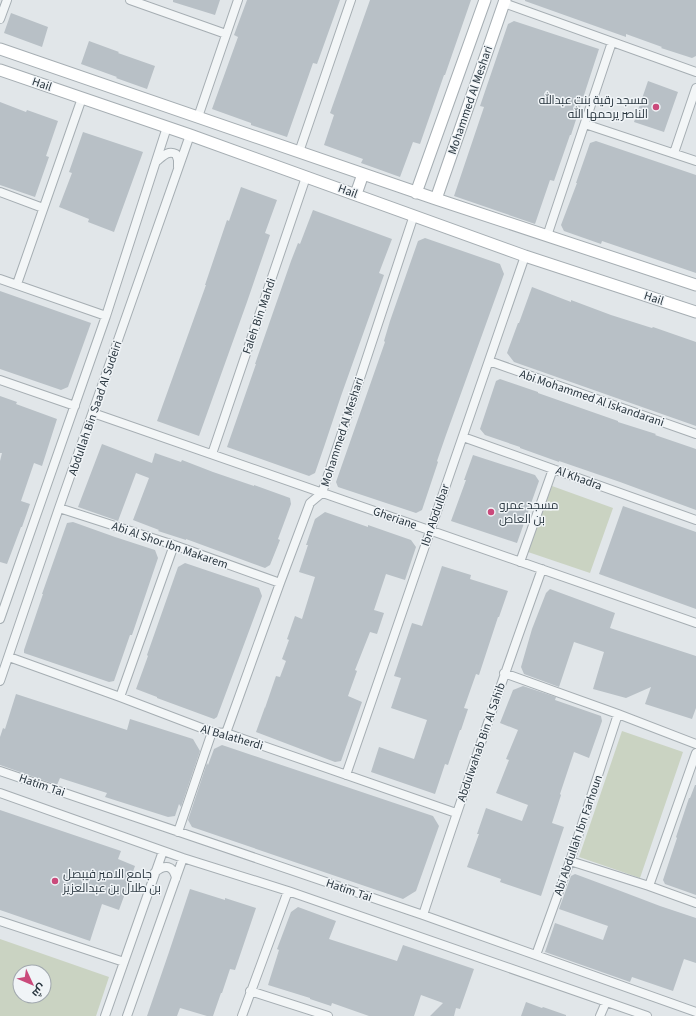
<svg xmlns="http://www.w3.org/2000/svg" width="696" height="1016" viewBox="0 0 696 1016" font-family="'Source Sans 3',Cairo,sans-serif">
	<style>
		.green { fill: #cad3c2; fill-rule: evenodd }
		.building { fill: #b8c0c6 }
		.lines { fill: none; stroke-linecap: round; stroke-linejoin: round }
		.street-casing { stroke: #a6aeb3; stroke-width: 10 }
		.secondary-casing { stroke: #a6aeb3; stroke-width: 13 }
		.street { stroke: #f3f6f7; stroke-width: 8 }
		.secondary { stroke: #fff; stroke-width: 11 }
		.poi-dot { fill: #ca4a7b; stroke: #f0f4f7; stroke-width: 1.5 }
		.labels { text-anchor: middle; stroke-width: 3; stroke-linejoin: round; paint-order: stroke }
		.street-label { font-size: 12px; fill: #2a3740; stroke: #f0f4f7 }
		.poi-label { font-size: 12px; fill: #2a3740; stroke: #f0f4f7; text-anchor: start }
	</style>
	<rect width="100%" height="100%" fill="#e1e6e9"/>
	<path class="green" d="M552,486L613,508L590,573L528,552Z
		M622,731L683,752L640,878L579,857Z
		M0,939L109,977L96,1016H0ZM20,972H44V996H20Z"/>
	<path class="building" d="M173,0H220L215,15L173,2Z
		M247,0H340L317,64L313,63L287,137L251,125V123L212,109L238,37L234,35Z
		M370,0H471L445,75H444L420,144L413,142L400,177L361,163L363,159L324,145L334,115L330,113Z
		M525,0H696V56L692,58L661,48L662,47L626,34V37L525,1Z
		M11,13L48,27L42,47L4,33Z
		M514,21L599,49L571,135H570L554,181L550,180L535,224L454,196L484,107L480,106L508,24Z
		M89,41L119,52L118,53L155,66L147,89L116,78L117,77L81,64Z
		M648,81L678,92L664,132L634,122Z
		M0,102L26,112L27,110L58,121L46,156L49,157L35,197L0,185Z
		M83,132L143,152L114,232L88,222L89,219L59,207L72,173L69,172Z
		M596,141L696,175V273L602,241L601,244L564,231L561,225L577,183H576L590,143Z
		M241,187L277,200L265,233L270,235L247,302L199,436L157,421L206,285H205L227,220L229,221Z
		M313,210L392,239L379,273L384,275L341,396L324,447L315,473L309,476L227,447L256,364H255L291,261L298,243L300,244Z
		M425,238L500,264L504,274L446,435L437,461L438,462L422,510L416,513L338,487L336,482L385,342L384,341L390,321L418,241Z
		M532,287L571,302V300L611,315L652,328L653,327L696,342V426L514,362L507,353L518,323H519Z
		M0,291L91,323L68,387L61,390L0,369Z
		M500,379L538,392V393L618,421V422L656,434L655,435L696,449V510L620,482L559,461V462L520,448V447L485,435L480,429L496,381Z
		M0,396L17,402L16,404L57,419L42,466L34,463L21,501L30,504L22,527H21L7,564L0,562V461L2,453H0Z
		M102,444L152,463L155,453L181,462L182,460L213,472L254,486V485L290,498L291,504L278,539L280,540L270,565L265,568L186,539V540L158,531L159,530L133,520L149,478L136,473L118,521L78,507Z
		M473,455L535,475L539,481L517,543L451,521L466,480H464Z
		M623,506L696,532V609L599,574Z
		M325,512L368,527V525L411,540L416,547L405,580L386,574L374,610L384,613L377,634L370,632L355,670L357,671L348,696L362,702L341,761L335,762L256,732L265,707V708L276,676L280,677L286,661L282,659L289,640L287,639L295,616L302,619L315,577L299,572L308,545H306L315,519Z
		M73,522L115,537L155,550L158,558L132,635H130L114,681L109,682L24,653V650L43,594H42L67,523Z
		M185,563L259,588L262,596L217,717L214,719L157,698V697L136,689L148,656L147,655L178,567Z
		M442,566L471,575L470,579L508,591L499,617H498L479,675L476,674L464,708L468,709L461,730H460L448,765L445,764L435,794L371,772L379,747L414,759L427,720L391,708L401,678L394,676L412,623L422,626Z
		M550,589L615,613L610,628L696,656V708L692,719L645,704L651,687L626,698L593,689L604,652L574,642L559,687L524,674L521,667L532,629L546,593Z
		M523,686L556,697L555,700L601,716L602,721L589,758L574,752L560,794L561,795L552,823L564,827L541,896L500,882L501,879L467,867L479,834H477L486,808L522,821L528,805L496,793L509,760L506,759L518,730L500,723L513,690Z
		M16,694L127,730L130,719L193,739L200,751L181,807L179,804L175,816L168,817L105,797L107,793L60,778L57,785L0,765V737L3,728L5,729Z
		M222,745L433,816L439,826L416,891L403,899L192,827L188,820L207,763L208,765L214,749Z
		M695,785H696V895L665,884L663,880L677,838L676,837L689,798H690Z
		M0,810L121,851L118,859L135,866L119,910L102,904L90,941L0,910Z
		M575,874L618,890L660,906L696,918V963L684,959L673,991L632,977L630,982L545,952L555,923L603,940L608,926L559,909L571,876Z
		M190,889L225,900V898L256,908L235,970L230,969L222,993H221L213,1016H207L180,1008L177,1016H147L168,955Z
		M298,907L336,921L329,939L397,961L403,945L474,969L460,1009L456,1008L454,1016H430L443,1003L421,995L414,1016H369L332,1003L331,1006L310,999V998L268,985L279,950L277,949L291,912Z
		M526,1002L542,1008L543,1007L566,1015V1016H521Z"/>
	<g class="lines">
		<g class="street-casing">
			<path id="street" d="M130,0L226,34
				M504,3L696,72
				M0,19L7,0
				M198,117L238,0
				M585,124L696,161
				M299,152L351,0
				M674,153L696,88
				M157,161C163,156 168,150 176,154L178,160V167
				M0,192L43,208
				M547,236L612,42
				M0,279L106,316
				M17,284L82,98
				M489,361L696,434
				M0,380L75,406
				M93,413L696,623
				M463,437L696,520
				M212,454L306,177
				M59,508L174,545L280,583
				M520,562L553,469
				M0,619L106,316L167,127
				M9,657L120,697L212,732L226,733L456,813
				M504,673L618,714L696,744
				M0,681L59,508L190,135
				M120,697L174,545
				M226,733L280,583L310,503L322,493L414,215
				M0,771L423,915L696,1012
				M346,775L525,256
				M0,793L183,858L288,891L647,1016
				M178,832L212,732
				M570,861L649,886L696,903
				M155,872C165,864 173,865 176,878
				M649,886L696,753
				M423,915C461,799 501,684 542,569
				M0,921L124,962
				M536,955L570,861L618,714
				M250,991L328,1016
				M105,1016L163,851
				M127,1016L183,858
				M242,1016L288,891
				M600,1016L606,1002"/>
		</g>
		<g class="secondary-casing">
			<path id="secondary" d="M0,49L436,199L696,285
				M0,70L190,135L525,256L696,312
				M416,193L485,0
				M356,194L363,174
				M436,199L505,0"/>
		</g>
		<use href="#street" class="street"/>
		<use href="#secondary" class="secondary"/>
	</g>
	<g class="poi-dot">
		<circle cx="656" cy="107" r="4"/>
		<circle cx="491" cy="512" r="4"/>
		<circle cx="55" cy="881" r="4"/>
	</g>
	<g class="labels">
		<g class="street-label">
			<text transform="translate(42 84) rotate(19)" y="4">Hail</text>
			<text transform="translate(470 100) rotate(-71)" y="4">Mohammed Al Meshari</text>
			<text transform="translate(348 191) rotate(20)" y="4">Hail</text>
			<text transform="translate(654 298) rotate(18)" y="4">Hail</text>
			<text transform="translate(259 316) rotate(-71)" y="4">Faleh Bin Mahdi</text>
			<text transform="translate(592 398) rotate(19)" y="4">Abi Mohammed Al Iskandarani</text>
			<text transform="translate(95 408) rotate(-71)" y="4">Abdullah Bin Saad Al Sudeiri</text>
			<text transform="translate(342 432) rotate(-72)" y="4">Mohammed Al Meshari</text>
			<text transform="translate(579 478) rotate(20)" y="4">Al Khadra</text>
			<text transform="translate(435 515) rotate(-71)" y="4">Ibn Abdulbar</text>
			<text transform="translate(395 518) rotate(19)" y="4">Gheriane</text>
			<text transform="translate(170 545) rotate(19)" y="4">Abi Al Shor Ibn Makarem</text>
			<text transform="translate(232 737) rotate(16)" y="4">Al Balatherdi</text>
			<text transform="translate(481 742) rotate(-71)" y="4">Abdulwahab Bin Al Sahib</text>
			<text transform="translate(42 785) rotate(19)" y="4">Hatim Tai</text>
			<text transform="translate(578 835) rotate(-71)" y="4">Abi Abdullah Ibn Farhoun</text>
			<text transform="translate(349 890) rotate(19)" y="4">Hatim Tai</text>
		</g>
		<g class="poi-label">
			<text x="648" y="104" text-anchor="end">مسجد رقية بنت عبدالله<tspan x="648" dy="14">الناصر يرحمها الله</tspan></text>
			<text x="499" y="509">مسجد عمرو<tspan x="499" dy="14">بن العاص</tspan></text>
			<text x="63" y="878">جامع الامير فيبصل<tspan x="63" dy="14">بن طلال بن عبدالعزيز</tspan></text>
		</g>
	</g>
	<g transform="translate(32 984) rotate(134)"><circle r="19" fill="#f0f4f7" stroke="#a1a8ae"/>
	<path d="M0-3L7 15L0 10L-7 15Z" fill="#ca4a7b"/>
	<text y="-6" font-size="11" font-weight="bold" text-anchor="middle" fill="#2a3740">ش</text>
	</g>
</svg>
